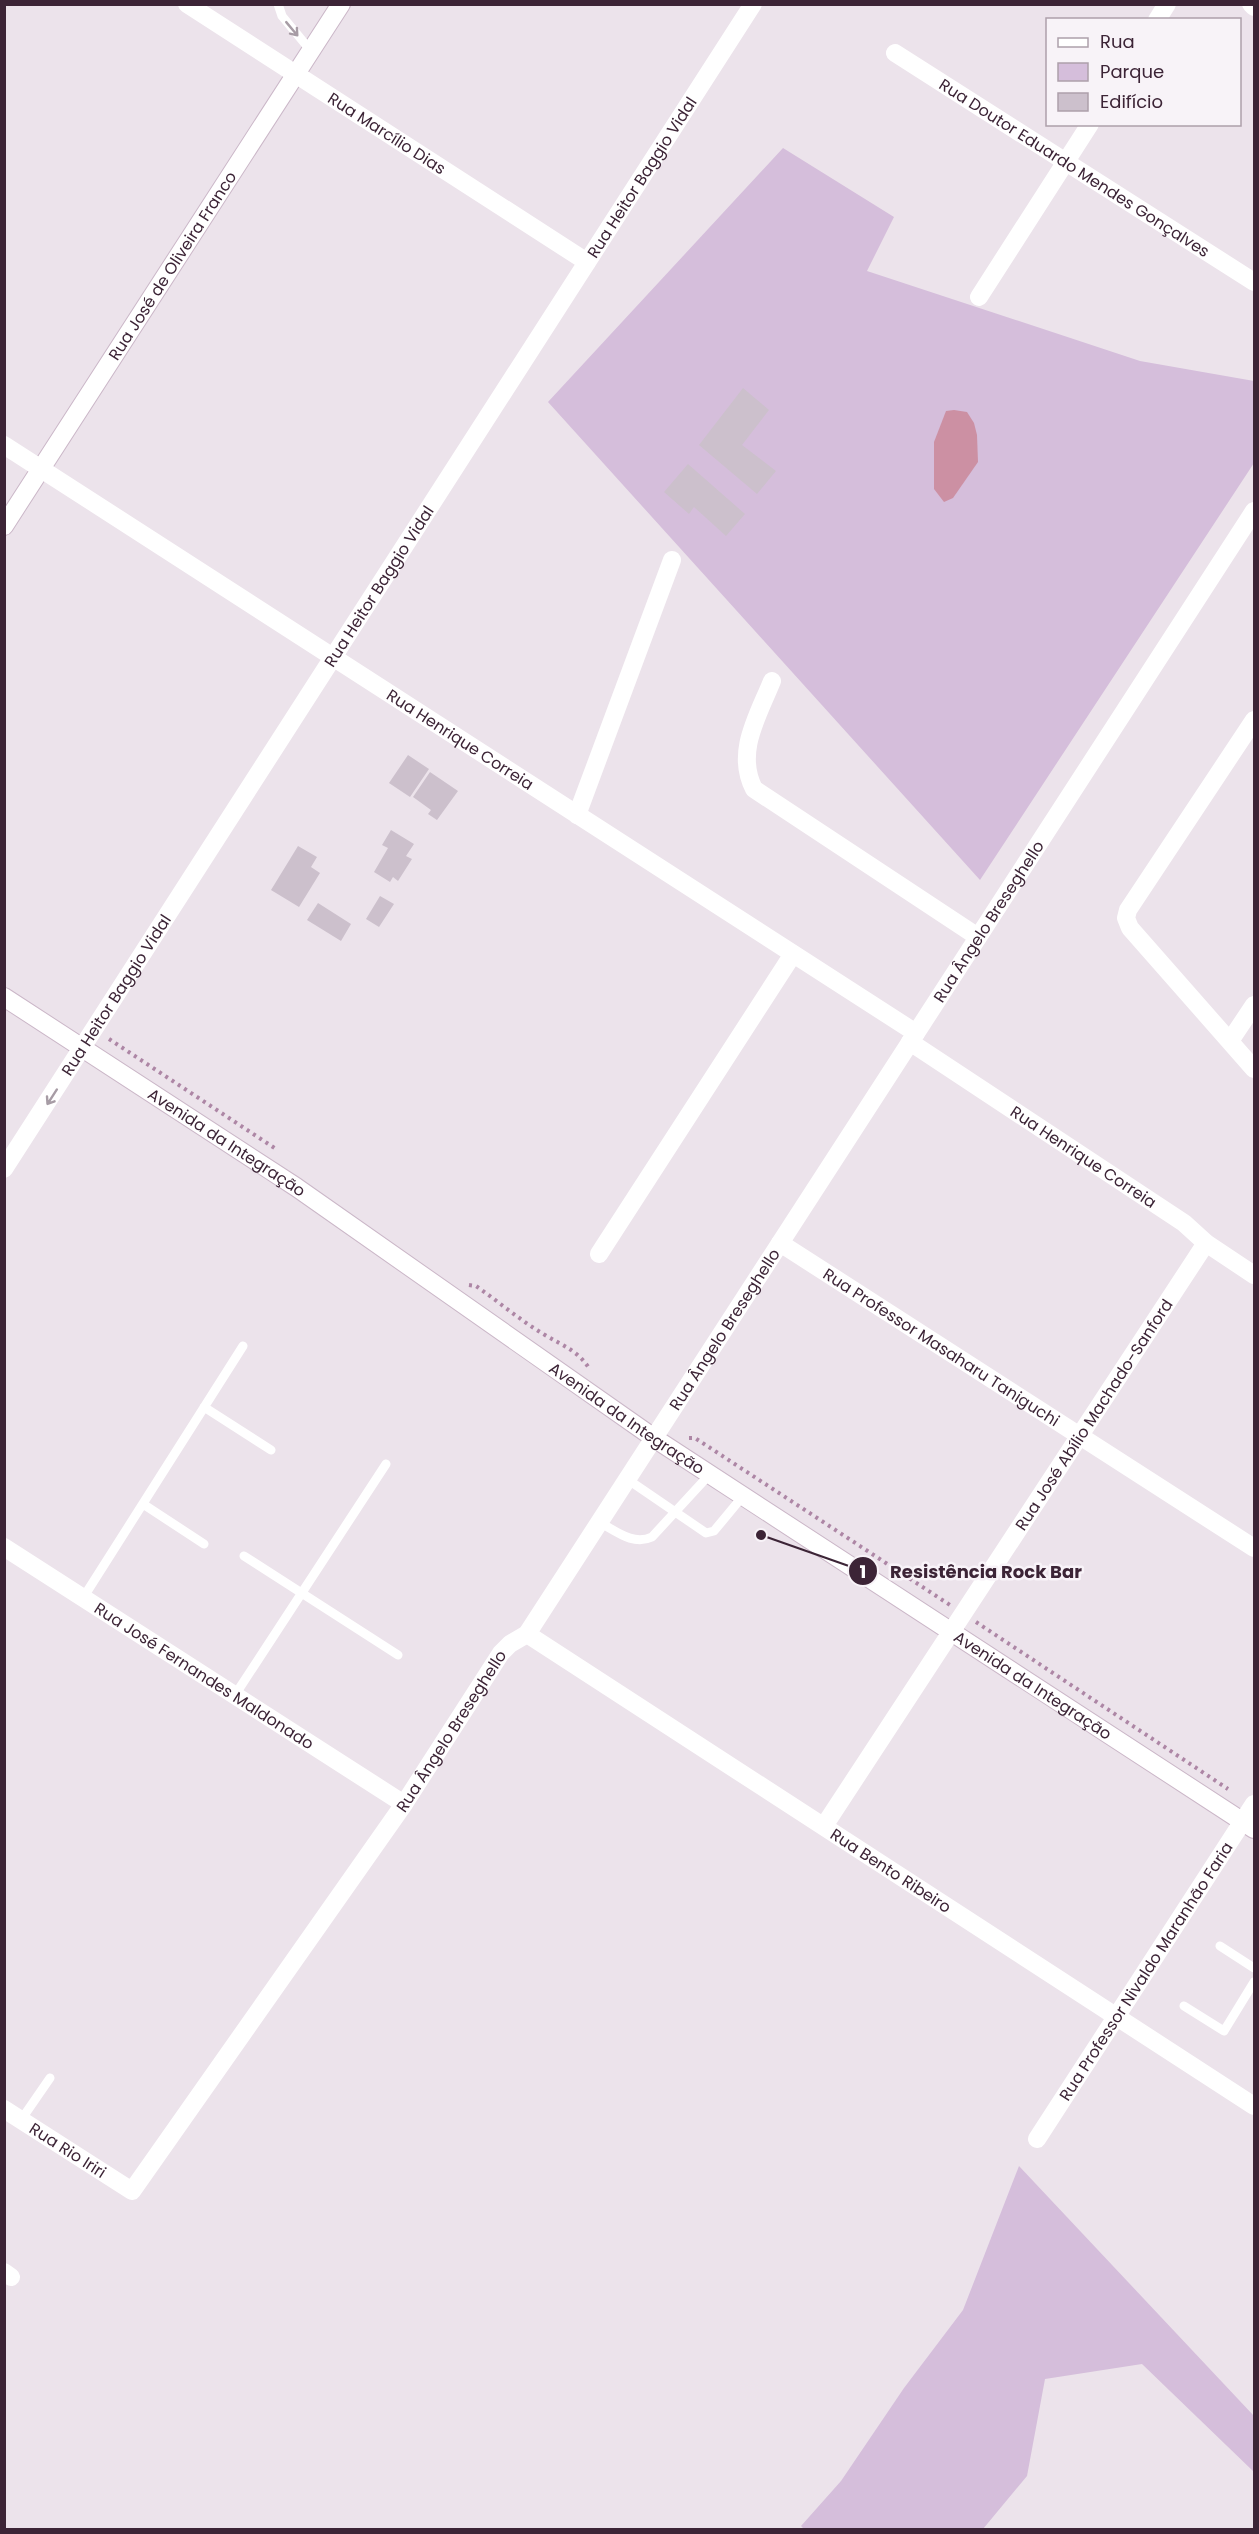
<svg xmlns="http://www.w3.org/2000/svg" width="1259" height="2534" viewBox="0 0 1259 2534" font-family="Poppins,sans-serif">
	<style>
		.green { fill: #d5bedb }
		.water { fill: #cc90a3 }
		.building { fill: #ccc0cc }
		.lines { fill: none; stroke-linecap: round; stroke-linejoin: round }
		.secondary-casing { stroke: #cbb7c8; stroke-width: 20 }
		.path { stroke: #ad86a5; stroke-width: 4; stroke-dasharray: 3 4.5; stroke-linecap: butt }
		.lane { stroke: #fff; stroke-width: 9 }
		.street { stroke: #fff; stroke-width: 18 }
		.secondary { stroke: #fff; stroke-width: 18 }
		.oneway { stroke: #a79ca5 }
		.labels { text-anchor: middle; stroke-width: 5; stroke-linejoin: round; paint-order: stroke }
		.street-label { font-size: 16px; fill: #3c2436; stroke: #f8f3f8 }
		.leader { fill: none; stroke: #3c2436; stroke-width: 2 }
		.callout-dot { fill: #3c2436; stroke: #f8f3f8; stroke-width: 2 }
		.mark-label { font-size: 18px; text-anchor: middle; font-weight: bold; fill: #fff }
		.callout-label { font-size: 18px; text-anchor: middle; font-weight: bold; fill: #3c2436; stroke: #f8f3f8; stroke-width: 5; stroke-linejoin: round; paint-order: stroke }
	</style>
	<rect width="100%" height="100%" fill="#ece3eb"/>
	<path class="green" d="M783,148L894,217L867,271L1140,361L1254,381V463L980,880L548,402Z
		M1019,2166L1254,2416V2472L1142,2364L1045,2379L1027,2476L983,2529H804L801,2526L841,2481L904,2388L963,2310Z"/>
	<path class="water" d="M954,410L967,412L974,423L977,435L978,462L953,498L944,502L934,489V442L946,411Z"/>
	<path class="building" d="M743,388L769,410L742,445L776,471L757,494L699,445Z
		M688,464L745,514L726,536L694,507L689,514L664,492Z
		M408,755L429,769L410,797L389,783Z
		M430,772L458,791L437,820L428,814L431,810L413,797Z
		M391,830L414,844L406,856L412,859L398,881L393,877L390,882L374,872L388,848L382,845Z
		M298,846L317,857L311,867L320,873L299,907L271,890Z
		M380,896L394,904L379,927L366,919Z
		M318,903L351,924L341,941L307,920Z"/>
	<g class="lines">
		<g class="secondary-casing">
			<g id="secondary">
				<path id="s12" d="M4,526L341,4"/>
				<path id="s13" d="M4,997L296,1187L654,1438L1254,1829"/>
			</g>
		</g>
		<path class="path" d="M109,1039L276,1149
			M469,1285L476,1286C499,1302 521,1321 545,1335C563,1346 577,1350 589,1368
			M689,1438H695L950,1605
			M976,1622L1228,1789"/>
		<path class="lane" d="M278,4L282,16L311,51
			M204,1407L271,1450
			M627,1479L706,1533L714,1531L743,1496
			M143,1504L204,1544
			M599,1522C616,1531 633,1546 652,1537L710,1474
			M244,1556L398,1655
			M83,1598L243,1346
			M235,1695L386,1464
			M1220,1946L1254,1968
			M1184,2006L1224,2031L1254,1982
			M21,2120L50,2078"/>
		<g class="street">
			<path id="s1" d="M187,4L587,262"/>
			<path d="M1251,4L1254,7"/>
			<path d="M1157,20L1167,4"/>
			<path id="s2" d="M895,53L1254,282"/>
			<path d="M979,297L1090,124"/>
			<path id="s3" d="M4,445L916,1033"/>
			<path d="M772,681C758,716 735,752 754,789L978,937"/>
			<path d="M1254,720L1128,910L1126,918L1130,928L1254,1069"/>
			<path d="M577,815L672,560"/>
			<path d="M1230,1041L1254,1005"/>
			<path id="s4" d="M910,1042L1184,1223L1206,1243L1254,1275"/>
			<path id="s5" d="M4,1169L753,4"/>
			<path id="s6" d="M780,1243L1254,1548"/>
			<path d="M599,1254L793,954"/>
			<path id="s7" d="M4,1547L404,1804"/>
			<path id="s8" d="M527,1634L1254,2106"/>
			<path id="s9" d="M824,1826L1206,1243"/>
			<path id="s10" d="M4,2109L132,2191L404,1804L501,1653L510,1644L527,1634L1254,511"/>
			<path id="s11" d="M1037,2139L1254,1804"/>
			<path d="M4,2272L11,2277"/>
		</g>
		<use href="#secondary" class="secondary"/>
	</g>
	<defs><path id="oneway-shaft" d="M-6 0H5M1.5-3L5.5 0L1.5 3" fill="none" stroke-width="1.6" stroke-linecap="round" stroke-linejoin="round" transform="scale(1.5)"/></defs>
	<g class="oneway">
		<use href="#oneway-shaft" transform="translate(292 29) rotate(50)"/>
		<use href="#oneway-shaft" transform="translate(52 1097) rotate(123)"/>
	</g>
	<g class="labels">
		<g class="street-label">
			<text dy="6" stroke="none"><textPath href="#s1" startOffset="238">Rua Marcílio Dias</textPath></text>
			<text dy="6" stroke="none"><textPath href="#s2" startOffset="213">Rua Doutor Eduardo Mendes Gonçalves</textPath></text>
			<text dy="6" stroke="none"><textPath href="#s5" startOffset="1179">Rua Heitor Baggio Vidal</textPath></text>
			<text dy="6" stroke="none"><textPath href="#s12" startOffset="310">Rua José de Oliveira Franco</textPath></text>
			<text dy="6" stroke="none"><textPath href="#s5" startOffset="693">Rua Heitor Baggio Vidal</textPath></text>
			<text dy="6" stroke="none"><textPath href="#s3" startOffset="543">Rua Henrique Correia</textPath></text>
			<text dy="6" stroke="none"><textPath href="#s10" startOffset="1686">Rua Ângelo Breseghello</textPath></text>
			<text dy="6" stroke="none"><textPath href="#s5" startOffset="207">Rua Heitor Baggio Vidal</textPath></text>
			<text dy="6" stroke="none"><textPath href="#s13" startOffset="266">Avenida da Integração</textPath></text>
			<text dy="6" stroke="none"><textPath href="#s4" startOffset="208">Rua Henrique Correia</textPath></text>
			<text dy="6" stroke="none"><textPath href="#s10" startOffset="1200">Rua Ângelo Breseghello</textPath></text>
			<text dy="6" stroke="none"><textPath href="#s6" startOffset="192">Rua Professor Masaharu Taniguchi</textPath></text>
			<text dy="6" stroke="none"><textPath href="#s9" startOffset="492">Rua José Abílio Machado-Sanford</textPath></text>
			<text dy="6" stroke="none"><textPath href="#s13" startOffset="752">Avenida da Integração</textPath></text>
			<text dy="6" stroke="none"><textPath href="#s7" startOffset="238">Rua José Fernandes Maldonado</textPath></text>
			<text dy="6" stroke="none"><textPath href="#s13" startOffset="1238">Avenida da Integração</textPath></text>
			<text dy="6" stroke="none"><textPath href="#s10" startOffset="712">Rua Ângelo Breseghello</textPath></text>
			<text dy="6" stroke="none"><textPath href="#s8" startOffset="434">Rua Bento Ribeiro</textPath></text>
			<text dy="6" stroke="none"><textPath href="#s11" startOffset="200">Rua Professor Nivaldo Maranhão Faria</textPath></text>
			<text dy="6" stroke="none"><textPath href="#s10" startOffset="76">Rua Rio Iriri</textPath></text>
		</g>
	</g>
	<path class="leader" d="M761 1535L863 1571"/>
	<g class="callout-dot">
		<circle cx="761" cy="1535" r="6"/>
		<circle cx="863" cy="1571" r="15"/>
	</g>
	<g class="mark-label">
		<text x="863" y="1578">1</text>
	</g>
	<g class="callout-label">
		<text x="986" y="1578">Resistência Rock Bar</text>
	</g>
	<rect width="1259" height="2534" fill="none" stroke="#3c2436" stroke-width="12"/>
	<rect x="1046" y="18" width="195" height="108" fill="#f8f3f8" stroke="#ada0aa" stroke-width="1.5"/>
	<rect x="1058" y="38" width="30" height="9" fill="#ffffff" stroke="#ada0aa" stroke-width="1.5"/>
	<text x="1100" y="48" font-size="18" fill="#3c2436">Rua</text>
	<rect x="1058" y="63" width="30" height="18" fill="#d5bedb" stroke="#ada0aa" stroke-width="1.5"/>
	<text x="1100" y="78" font-size="18" fill="#3c2436">Parque</text>
	<rect x="1058" y="93" width="30" height="18" fill="#ccc0cc" stroke="#ada0aa" stroke-width="1.5"/>
	<text x="1100" y="108" font-size="18" fill="#3c2436">Edifício</text>
</svg>
